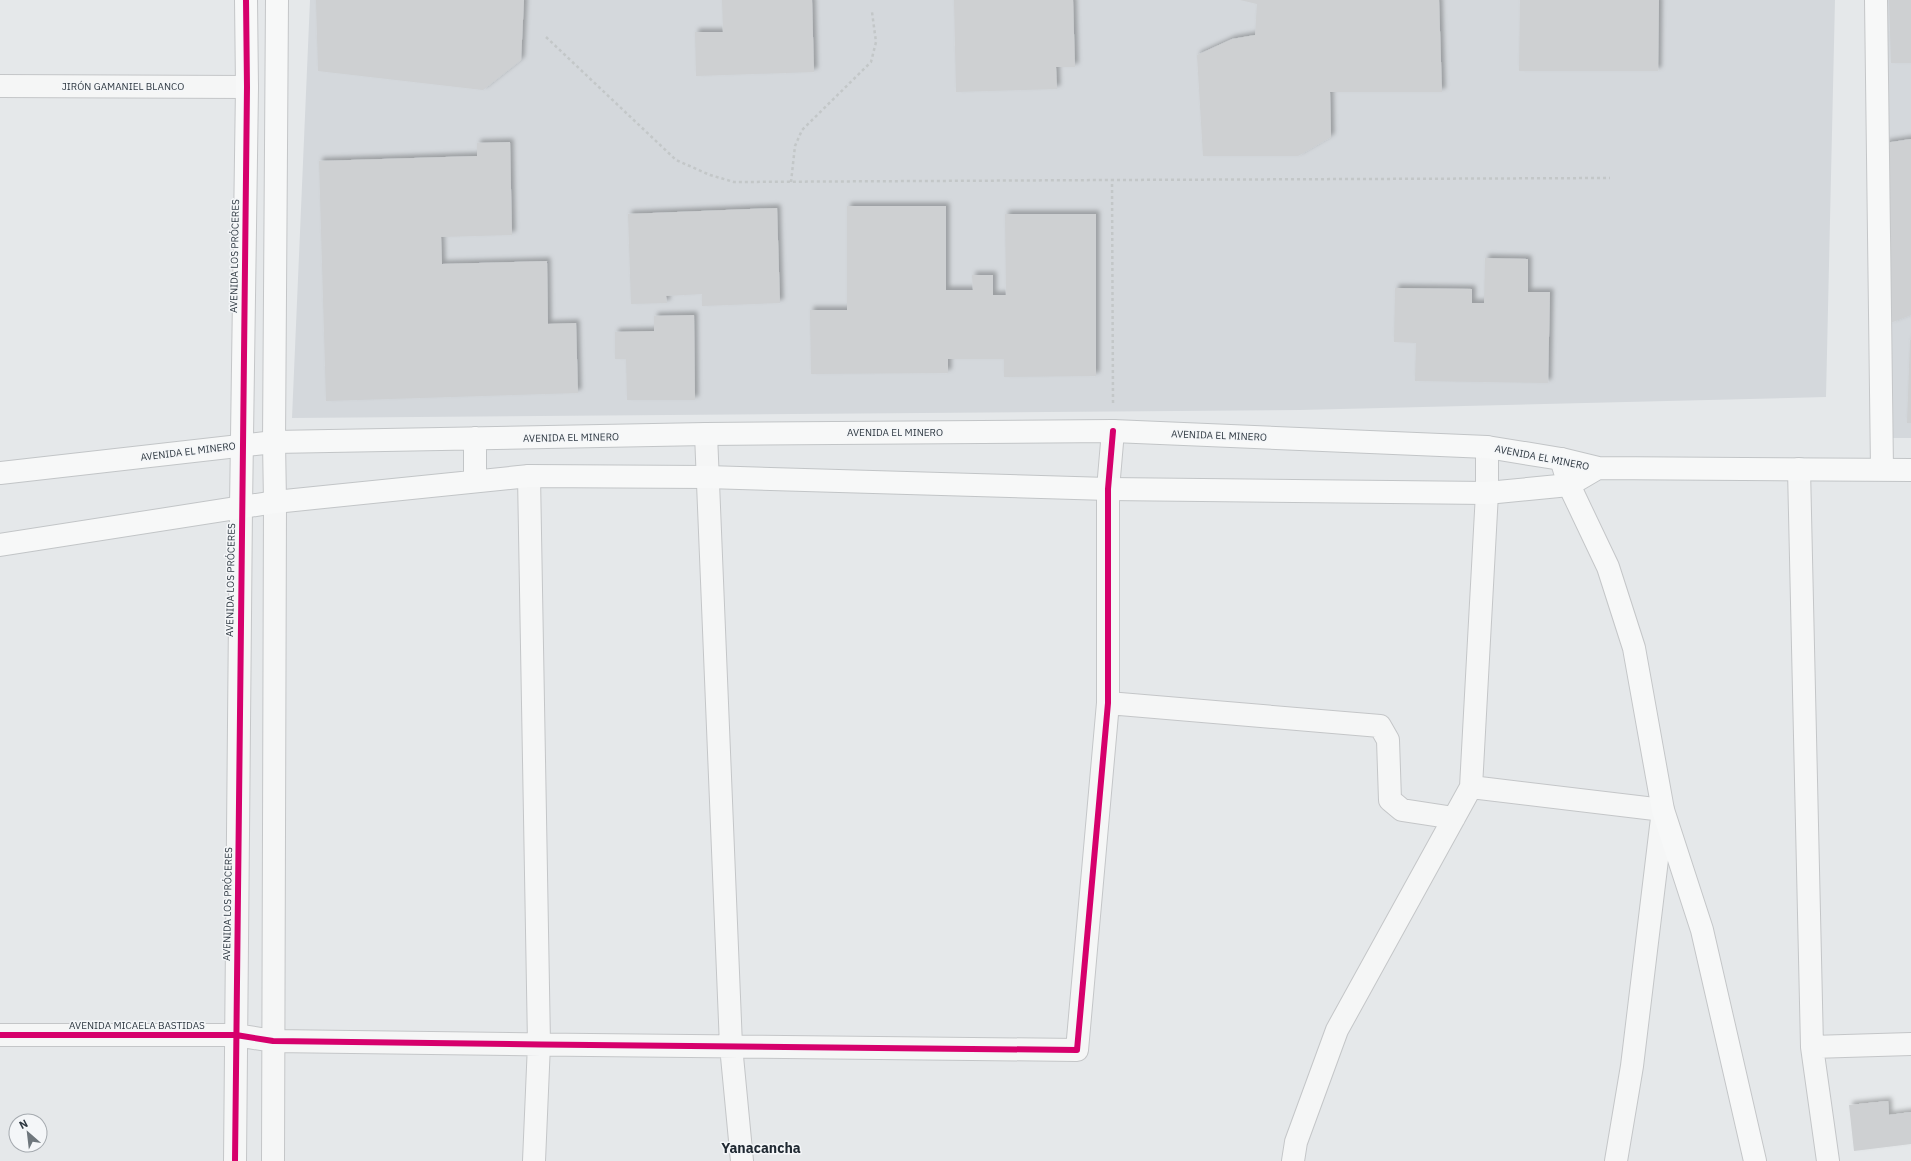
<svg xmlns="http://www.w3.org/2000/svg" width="1911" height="1161" viewBox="0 0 1911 1161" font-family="'IBM Plex Sans',sans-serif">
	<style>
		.built { fill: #d4d8dc }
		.building { fill: #ced0d2; filter: url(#shadow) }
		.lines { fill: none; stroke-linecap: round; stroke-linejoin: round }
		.street-casing { stroke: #c4c6c8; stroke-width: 24 }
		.secondary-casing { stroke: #c4c6c8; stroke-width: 24 }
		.primary-casing { stroke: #c2c5c7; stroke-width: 24 }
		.path { stroke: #c3c7c8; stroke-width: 2.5; stroke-dasharray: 3 3; stroke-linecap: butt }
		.street { stroke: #f5f6f6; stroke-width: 22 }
		.secondary { stroke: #f7f8f8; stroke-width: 22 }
		.primary { stroke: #f7f8f8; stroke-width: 22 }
		.cycleway-casing { stroke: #f4f6f8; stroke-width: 8 }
		.cycleway { stroke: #d6006c; stroke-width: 6 }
		.labels { text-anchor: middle; stroke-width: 3; stroke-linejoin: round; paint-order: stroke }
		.street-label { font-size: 10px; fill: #2e3841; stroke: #f4f6f8 }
		.district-label { font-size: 14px; font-weight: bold; fill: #202932; stroke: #f4f6f8 }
	</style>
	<defs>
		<filter id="shadow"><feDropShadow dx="3.5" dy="-3.5" stdDeviation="2" flood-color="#0004"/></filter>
	</defs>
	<rect width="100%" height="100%" fill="#e5e8ea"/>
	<path class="built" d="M310,0H1835L1826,397L1300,410L292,418Z
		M1883,0H1911V438H1885Z"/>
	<path class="building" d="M316,0H524L521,60L483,90L318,71Z
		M722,0H812L814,72L696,76L695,32H723Z
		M954,0H1073L1075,67H1056L1057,89L956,92Z
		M1240,0H1439L1442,92H1330L1331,137L1298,156H1203L1197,55L1232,39L1255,35L1257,4Z
		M1520,0H1659L1658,71H1519Z
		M1889,0H1911V63H1891Z
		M1911,139V315L1890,323L1885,143Z
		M510,142L512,235L441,237L442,264L547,261L548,324L576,323L578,393L326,401L319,161L477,156V143Z
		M847,206H946V290H973L972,275H993V295H1006L1005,214H1096V376L1004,377V359H948V373L811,374L810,310H847Z
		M777,208L780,303L702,306V294L666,296L667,303L631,304L628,214Z
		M1485,258L1528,259V292H1550L1548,383L1415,381L1416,343L1394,342L1395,288L1472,289V303H1484Z
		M694,315L695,400H627L626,359H615V332L654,331V316Z
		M1910,340H1911V423H1907Z
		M1888,1101L1889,1115L1911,1112V1144L1854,1151L1849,1105Z"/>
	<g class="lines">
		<g class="street-casing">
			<path id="street" d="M0,86L247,87
				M706,434L731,1046L742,1161
				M1799,469L1812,1047L1828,1161
				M529,476L539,1044L534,1161
				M1108,703L1380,726L1388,740L1390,800L1402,810L1454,818
				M1471,787L1663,810L1632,1066L1616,1161
				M0,1035H236L273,1041C541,1044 809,1049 1077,1050L1108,703V489L1113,431
				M1812,1047L1911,1044
				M235,1161L241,507
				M273,1161L275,502
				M1293,1161L1296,1142L1337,1030L1471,787L1487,493V447"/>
		</g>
		<g class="secondary-casing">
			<path id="secondary" d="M1876,0L1882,469
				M1561,459L1569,485L1608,567L1634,648L1663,810L1702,930L1755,1161
				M275,502L274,442L277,0
				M241,507L247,87L246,0"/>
		</g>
		<g class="primary-casing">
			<path id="primary" d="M475,438V481
				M0,473L274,442L706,434L1113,431L1487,447L1561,459L1598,468L1911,470
				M0,545L275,502L529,476L707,477L1108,489L1487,493L1569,485L1598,468"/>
		</g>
		<path class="path" d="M546,37L676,160L710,175L734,182L1112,180
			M791,182L795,146L802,130L871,62L876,42L872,12
			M1113,403L1112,180L1610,178"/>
		<use href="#street" class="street"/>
		<use href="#secondary" class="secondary"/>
		<use href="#primary" class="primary"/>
		<g class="cycleway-casing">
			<path id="cycleway" d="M0,1035H236L273,1041C541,1044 809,1049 1077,1050L1108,703V489L1113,431
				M235,1161L247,87L246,0"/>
		</g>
		<use href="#cycleway" class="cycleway"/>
	</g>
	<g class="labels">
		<g class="street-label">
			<text x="123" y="90">JIRÓN GAMANIEL BLANCO</text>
			<text transform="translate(234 256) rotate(-89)" y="4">AVENIDA LOS PRÓCERES</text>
			<text x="895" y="436">AVENIDA EL MINERO</text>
			<text transform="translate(1219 435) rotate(2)" y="4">AVENIDA EL MINERO</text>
			<text transform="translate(571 437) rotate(-1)" y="4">AVENIDA EL MINERO</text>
			<text transform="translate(188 451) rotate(-7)" y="4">AVENIDA EL MINERO</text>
			<text transform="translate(1542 457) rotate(11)" y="4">AVENIDA EL MINERO</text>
			<text transform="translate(230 580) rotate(-89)" y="4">AVENIDA LOS PRÓCERES</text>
			<text transform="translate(227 904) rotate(-89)" y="4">AVENIDA LOS PRÓCERES</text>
			<text x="137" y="1029">AVENIDA MICAELA BASTIDAS</text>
		</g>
		<g class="district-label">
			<text x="761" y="1153">Yanacancha</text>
		</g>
	</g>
	<g transform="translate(28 1133) rotate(332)"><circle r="19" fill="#f4f6f8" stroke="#a5aaaf"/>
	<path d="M0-3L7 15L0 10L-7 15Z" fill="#6e767c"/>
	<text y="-6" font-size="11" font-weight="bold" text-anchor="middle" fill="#2e3841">N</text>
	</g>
</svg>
